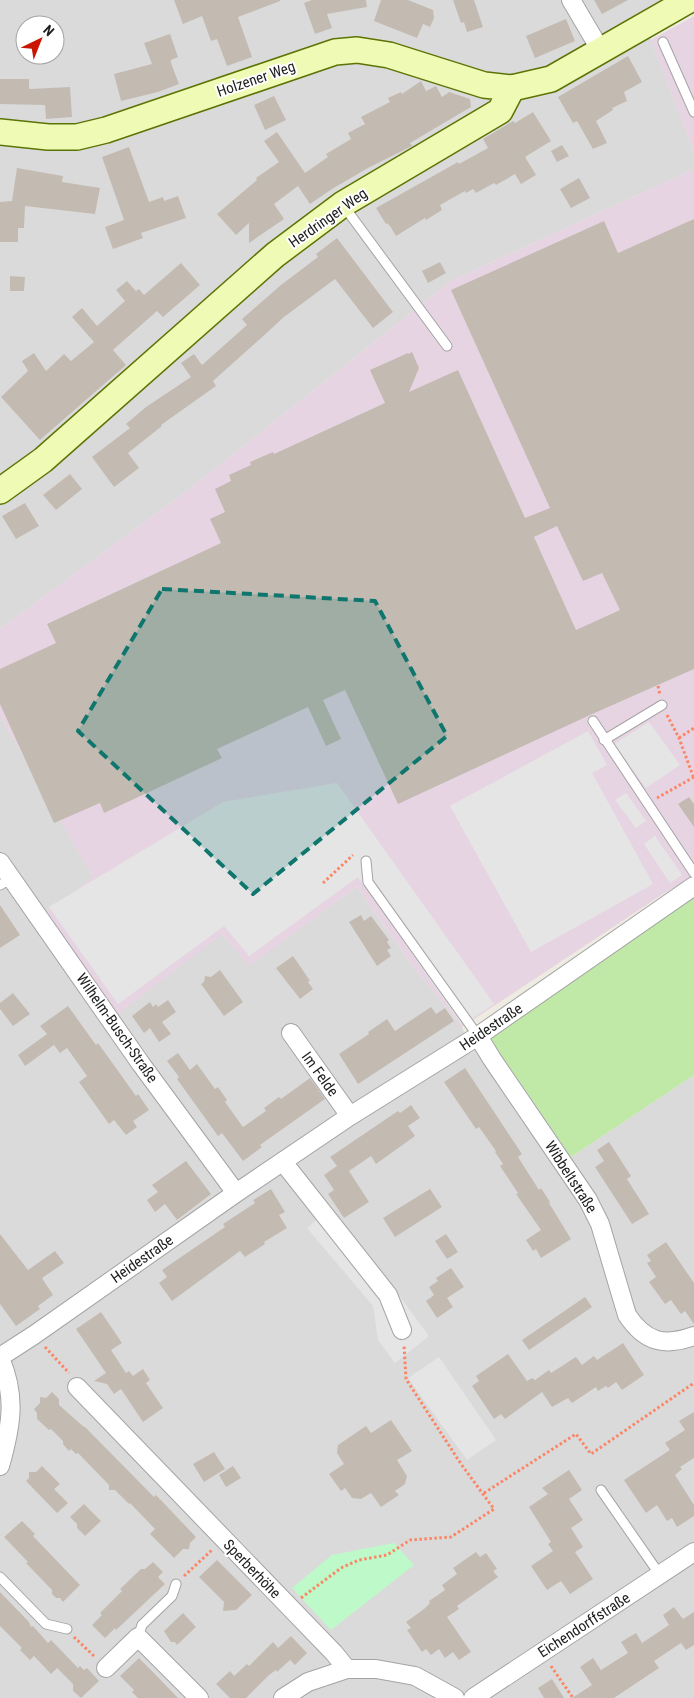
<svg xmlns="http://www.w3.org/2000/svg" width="694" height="1698" viewBox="0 0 694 1698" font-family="'Roboto Condensed',sans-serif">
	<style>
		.residential { fill: #dbdada; fill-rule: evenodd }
		.industrial { fill: #e7d4e2 }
		.grass { fill: #c0e9a7 }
		.park { fill: #befac9 }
		.parking { fill: #e5e5e5 }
		.building { fill: #c3bbb2; fill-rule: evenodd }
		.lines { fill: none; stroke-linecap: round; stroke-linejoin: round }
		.service-casing { stroke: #a4a4a4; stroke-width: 11 }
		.minor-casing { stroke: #a4a4a4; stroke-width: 20 }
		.secondary-casing { stroke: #5b7404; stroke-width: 28 }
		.path { stroke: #fb8666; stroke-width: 3; stroke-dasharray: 2.5 2.5; stroke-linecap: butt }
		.service { stroke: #fff; stroke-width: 9 }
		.minor { stroke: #fff; stroke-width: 18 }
		.secondary { stroke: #effab5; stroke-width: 25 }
		.marked { fill: #0f766e; fill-opacity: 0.2; stroke: #0f766e; stroke-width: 4; stroke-dasharray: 10 6; stroke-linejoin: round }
		.labels { text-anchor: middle; stroke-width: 4; stroke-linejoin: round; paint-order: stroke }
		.street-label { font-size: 15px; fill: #1d1d1d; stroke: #fff }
	</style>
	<rect width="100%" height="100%" fill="#eeebe2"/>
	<path class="residential" d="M0,0H687L647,29L694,152V169L451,281L191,488L0,629ZM25,25H55V55H25Z
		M0,716L94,878L222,934L249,965L357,887L412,965L462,1027L471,1053L489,1037L571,1157L694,1075V1698H0Z"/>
	<path class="industrial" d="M694,16V152L651,40Z
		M694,169V876L663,894L462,1027L412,965L357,887L249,966L222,934L112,1019L43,915L93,877L0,716V629L191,488L451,281Z"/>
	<path class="grass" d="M694,896V1075L571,1157L489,1037Z"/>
	<path class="park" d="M394,1543L414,1565L331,1630L292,1588L332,1555Z"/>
	<path class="parking" d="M649,722L680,765L646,788L614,744Z
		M588,731L607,765L592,773L653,884L531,952L450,806Z
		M337,783L494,1004L462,1025L358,877L249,956L224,926L118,1004L49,907L223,802Z
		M626,793L646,821L636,828L615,800Z
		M655,836L682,875L670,883L644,844Z
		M319,1218L384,1299L398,1294L429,1336L395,1363L378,1340L373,1306L307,1228Z
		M439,1357L496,1440L467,1460L408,1378Z"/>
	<path class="building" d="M174,0H280V1L238,17L252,57L227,66L217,39L211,41L202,16L183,24Z
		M312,0H366L367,7L327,14L332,28L315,34L304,3Z
		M381,0H408L433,10L434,18L430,27L423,24L417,38L374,21Z
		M453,0H474L483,27L467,32L464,22L461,23Z
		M594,0H628L602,14Z
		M566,19L575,41L535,58L526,36Z
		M170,34L178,57L171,60V63L179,84L158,92L121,101L114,74L152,64L144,43Z
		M628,56L642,82L624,92L627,101L612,108L613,110L596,121L607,143L593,149L577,121L573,123L558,97Z
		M0,79H29V89L70,87L72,117L46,119L45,105L0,104Z
		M421,81L426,91L436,86L442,97L449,92L470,99L471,107L410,143L412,146L368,168L332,189L310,204L298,186L274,204L284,219L249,243V223L236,235L217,214L257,180L256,178L279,162L264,141L277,132L305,173L328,157L326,154L351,139L348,133L365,124L361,117L390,102L388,98L401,92L402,94Z
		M274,96L286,120L265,130L254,105Z
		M533,112L551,141L525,157L536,175L521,184L515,174L496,185L494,183L476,193L473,189L466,193L465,191L440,205L442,210L426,220L425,218L396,236L390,226L387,223L386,224L376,208L458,162L459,164L488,148L483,139L513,121L515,123Z
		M562,145L569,156L557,162L551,151Z
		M129,147L149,202L163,197L164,201L178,196L186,218L141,233L143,238L113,249L105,227L124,220L102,157Z
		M17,168L63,176L62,182L100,188L95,214L25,206L24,228H18V242H0V202L12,201Z
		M579,178L590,198L571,208L560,189Z
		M694,219V669L590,715L398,804L345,690L323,700L341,739L326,746L308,707L217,749L222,758L104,813L100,803L54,823L0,704V669L56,643L47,624L221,543L210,519L225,512L215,489L231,481L229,475L251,465L250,462L273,452L274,454L385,403L370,370L408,353V354L412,352L419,368L409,392L458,370L525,518L550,508L451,290L604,221L618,253ZM557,526L583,581L602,573L620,610L576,630L534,537Z
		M337,238L393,312L373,328L335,279L284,317L260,339L213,381L216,386L161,425L162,426L128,453L139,468L114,487L92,457L130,428L126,424L146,407L191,377L181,363L194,354L202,365L247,325L242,319L281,285L318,257L316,254Z
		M440,262L446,273L428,283L422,271Z
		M181,263L200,285L163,317L157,311L113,350L126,365L40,440L1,397L28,371L22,361L34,353L46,371L64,354L71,361L94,342L72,317L82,308L97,326L125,301L116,290L127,281L136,291L139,289L144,295Z
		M10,276L25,277L24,291H10Z
		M70,474L82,489L56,510L43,495Z
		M25,503L39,526L16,539L2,516Z
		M689,797L694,804V827L678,804Z
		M0,905L20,935L0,948Z
		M361,915L364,921L371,916L389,940L387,942L391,948L387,950L391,956L377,966L349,922Z
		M293,956L302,969L310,981L308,982L313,989L300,999L276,968Z
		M220,970L243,1002L224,1016L201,984L204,982L205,976L211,977Z
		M13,993L30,1014L13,1026L0,1009V1003Z
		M168,1000L176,1012L162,1022L171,1034L159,1042L150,1028L144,1033L132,1016L150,1002L153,1007L156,1004L158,1007Z
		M68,1006L96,1045L98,1043L136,1096L138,1094L149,1110L133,1121L137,1127L126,1135L114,1120L109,1124L79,1082L87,1076L67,1048L60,1053L54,1045L25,1066L18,1055L47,1034L40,1026Z
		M431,1007L436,1014L445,1008L454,1021L358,1084L339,1054L369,1034L368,1032L387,1019L395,1031Z
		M178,1053L190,1070L197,1064L215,1089L218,1087L227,1100L225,1102L243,1127L266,1111L264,1108L279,1097L281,1099L310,1078L325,1099L260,1145L262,1147L243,1161L222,1133L218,1136L177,1079L179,1077L167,1061Z
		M465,1068L522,1154L518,1157L539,1190L541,1188L550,1202L549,1203L571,1239L541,1258L536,1249L533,1251L526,1240L541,1230L516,1194L518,1193L500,1166L503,1164L495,1152L496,1151L479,1127L476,1129L444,1082Z
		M411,1105L420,1118L408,1126L415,1136L376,1164L371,1156L349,1171L369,1202L344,1218L328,1194L334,1190L324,1175L337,1166L330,1157L398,1111L400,1113Z
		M609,1142L631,1176L627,1179L649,1214L632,1224L595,1167L604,1161L597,1150Z
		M186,1161L211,1194L177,1220L165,1204L155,1212L147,1200L158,1192L152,1185Z
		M271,1189L285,1212L279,1215L287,1228L264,1242L265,1244L245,1257L240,1251L172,1301L159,1283L167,1277L162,1270L225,1227L223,1224L255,1203L253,1200Z
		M430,1189L442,1207L395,1237L383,1218Z
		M0,1234L28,1270L55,1251L64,1263L42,1278L53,1295L38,1306L40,1309L16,1326L0,1304Z
		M446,1234L458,1252L447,1259L435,1241Z
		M666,1242L694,1283V1324L685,1311L681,1314L671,1300L665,1304L649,1282L656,1277L647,1263L651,1261L647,1255Z
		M451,1268L464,1287L447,1298L453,1307L437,1318L426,1301L434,1295L429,1287L438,1281L436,1278Z
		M585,1297L592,1307L529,1350L522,1340Z
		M101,1312L122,1343L111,1350L126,1373L129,1371L133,1376L143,1369L150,1380L146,1383L163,1408L143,1422L121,1389L114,1394L107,1384L94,1381L106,1373L76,1329Z
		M623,1343L644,1375L622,1390L616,1382L608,1388L606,1386L598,1391L596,1387L572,1403L568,1398L552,1407L542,1392L505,1419L501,1414L494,1419L472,1386L479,1381L476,1376L508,1354L527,1381L532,1378L535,1380L549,1370L551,1373L576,1357L582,1365L594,1356L597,1360Z
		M52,1392L59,1399V1405L84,1427H85L154,1497L156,1495L196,1537L190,1543L189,1549H183L174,1558L150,1534L155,1529L130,1503L129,1504L115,1490H109V1485L78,1453L76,1454L71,1449L69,1451L63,1444V1441L51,1429L49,1430L37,1419V1413L34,1409L40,1403V1397L46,1398Z
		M694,1412V1458L680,1467L682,1469L675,1475L694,1505V1516L677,1527L672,1518L667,1521L657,1505L646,1513L624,1480L670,1450L665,1443L685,1430L679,1421Z
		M391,1420L412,1451L397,1460L407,1476L405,1484L395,1491L399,1495L381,1507L371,1493L361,1499L352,1498L345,1488L341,1491L329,1474L344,1464L337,1453L338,1445L366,1426L371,1433Z
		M214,1452L225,1469L204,1482L193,1464Z
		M42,1466L60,1484L54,1489L68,1503L57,1513L26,1481L29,1478V1472H36Z
		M233,1466L241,1478L226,1487L219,1475Z
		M569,1470L582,1490L569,1499L583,1520L571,1528L583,1547L575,1552L593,1579L570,1594L561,1581L547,1590L531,1566L553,1551L548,1544L551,1542L529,1507L548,1494L542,1488Z
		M84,1504L101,1521L85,1536L77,1528V1524L70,1517Z
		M22,1521L35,1534L33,1536L80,1585L63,1602L60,1598H56L52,1594V1590L26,1563L28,1562L4,1537Z
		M476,1552L480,1557L486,1553L497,1569L493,1571L498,1577L457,1606L459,1609L447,1617L471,1652L459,1660L453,1652L445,1658L439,1649L431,1655L426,1649L422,1652L407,1630L411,1628L406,1622L424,1609L430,1603L429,1601L445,1590L442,1585L457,1574L453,1568Z
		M217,1560L252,1595L236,1610L223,1611L224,1602L199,1577Z
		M153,1562L163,1572L158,1577L165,1584L116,1630L115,1628L105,1638L92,1625L102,1615L100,1613L122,1591L120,1589L141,1569H145Z
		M0,1592L29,1622L31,1627L33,1626L48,1643L51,1640L78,1668L80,1666L84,1670L87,1668L99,1681L81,1698L73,1691V1684L57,1668L51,1674L34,1656L30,1660L20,1650L22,1648L0,1626Z
		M674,1607L683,1619L694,1612V1645L686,1650L681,1643L654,1661L659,1668L614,1698H572L592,1685L580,1667L593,1658L601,1670L628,1653L621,1642L636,1633L642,1643L669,1625L663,1615Z
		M183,1613L196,1627L177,1645L175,1642H171L164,1631Z
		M291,1636L307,1653L295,1665L290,1660L277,1672L276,1670L269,1675L246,1698H230L216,1684L230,1671L234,1676L247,1664L249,1666L273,1642L278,1648Z
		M139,1658L153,1672L178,1698H138L132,1692L134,1690L120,1676Z
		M552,1679L564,1698H544L538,1688Z"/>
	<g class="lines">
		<g class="service-casing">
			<path id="service" d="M663,42L694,112
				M343,205L447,346
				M593,721L694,873
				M604,740L662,705
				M366,861L368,882L478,1036
				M0,885L12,878
				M601,1490L660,1575
				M0,1577L46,1624L67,1629
				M138,1637L142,1625L172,1596L176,1584"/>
		</g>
		<g class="minor-casing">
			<path id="minor" d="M571,0L601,51
				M0,862L141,1064L236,1193
				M291,1033L350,1116
				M478,1036L492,1059L588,1200L600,1224L627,1315C645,1342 664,1347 694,1336
				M283,1162L388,1295L402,1330
				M0,1357L34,1335L236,1193L350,1116L478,1036L694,886
				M0,1358C17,1397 11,1427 0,1466
				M77,1387L334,1653L347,1669
				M106,1668L138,1637L199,1698
				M283,1698L308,1682L347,1669H376L415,1676L455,1698
				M473,1698L694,1552"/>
		</g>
		<g class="secondary-casing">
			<path id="secondary" d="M0,132L48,137H77L106,130L335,52L357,50L389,55L484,85L512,88L551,79L689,0
				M0,491L43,460L275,255L343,204L500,111L512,88"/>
		</g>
		<path class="path" d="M658,686L660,695
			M667,715L679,738L693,776
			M679,738L694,728
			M657,798L694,777
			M323,883L353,855
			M45,1347L69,1373
			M484,1493L576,1434L591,1454L694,1383
			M184,1576L212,1550
			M301,1598L341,1568L359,1560L387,1555L410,1540L451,1537L494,1509L461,1464L406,1379L404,1345
			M74,1637L95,1657
			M551,1666L573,1698"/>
		<use href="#service" class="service"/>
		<use href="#minor" class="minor"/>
		<use href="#secondary" class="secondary"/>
	</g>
	<path class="marked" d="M162,589L375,601L447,736L253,894L78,731Z"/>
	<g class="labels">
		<g class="street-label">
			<text transform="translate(256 79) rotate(-19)" y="5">Holzener Weg</text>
			<text transform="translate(328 218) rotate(-35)" y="5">Herdringer Weg</text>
			<text transform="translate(491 1027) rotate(-34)" y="5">Heidestraße</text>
			<text transform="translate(117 1028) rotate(55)" y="5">Wilhelm-Busch-Straße</text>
			<text transform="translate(320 1074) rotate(54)" y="5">Im Felde</text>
			<text transform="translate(571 1177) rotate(57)" y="5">Wibbeltstraße</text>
			<text transform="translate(142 1259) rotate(-35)" y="5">Heidestraße</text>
			<text transform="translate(252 1569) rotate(46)" y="5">Sperberhöhe</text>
			<text transform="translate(584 1625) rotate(-33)" y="5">Eichendorffstraße</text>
		</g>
	</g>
	<g transform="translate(40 40) rotate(43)"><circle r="24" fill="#ffffff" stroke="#a5a5a5"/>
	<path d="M0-4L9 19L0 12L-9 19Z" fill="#c91600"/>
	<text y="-8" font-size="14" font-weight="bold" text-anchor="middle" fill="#1d1d1d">N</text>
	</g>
</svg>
